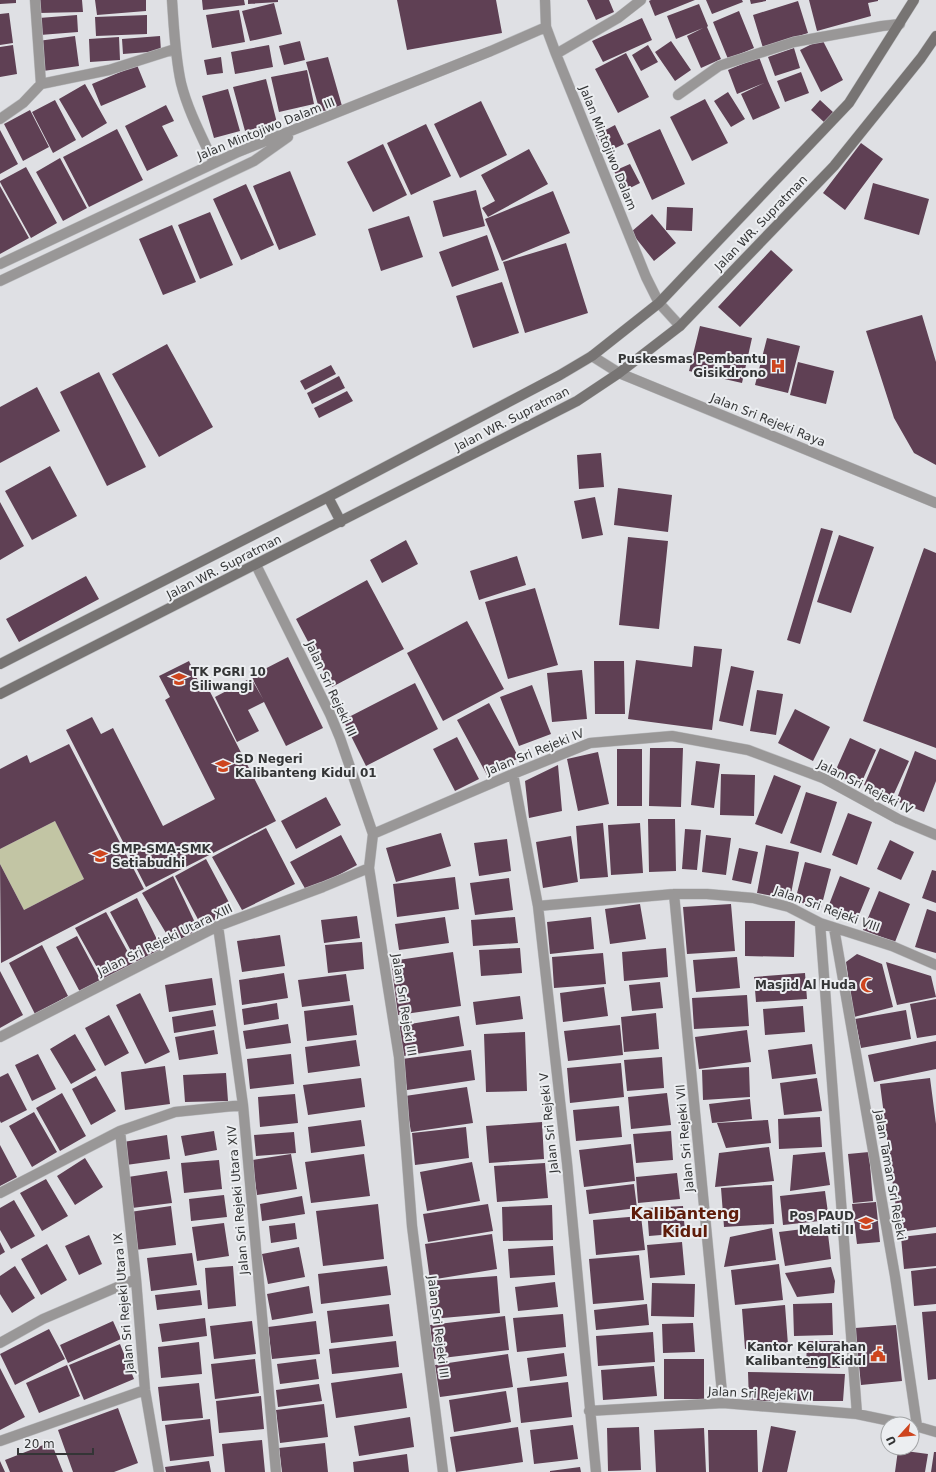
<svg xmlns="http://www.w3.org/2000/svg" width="936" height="1472" viewBox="0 0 936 1472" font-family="'DejaVu Sans',sans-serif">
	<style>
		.pitch { fill: #c2c5a4 }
		.building { fill: #5f4054 }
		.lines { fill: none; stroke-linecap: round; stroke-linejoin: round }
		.street-casing { stroke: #bdbec1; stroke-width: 11 }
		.secondary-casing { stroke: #bdbec1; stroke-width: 11 }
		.street { stroke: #999797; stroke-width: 10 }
		.secondary { stroke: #777473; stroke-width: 10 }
		.labels { text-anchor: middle; stroke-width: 4; stroke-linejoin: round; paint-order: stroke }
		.street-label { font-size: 12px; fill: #343536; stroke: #eceef1 }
		.poi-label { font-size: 12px; font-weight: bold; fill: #343536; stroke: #eceef1; text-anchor: end }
		.district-label { font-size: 16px; font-weight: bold; fill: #5e1c0a; stroke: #eceef1 }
	</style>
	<rect width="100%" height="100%" fill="#dfe0e4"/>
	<path class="pitch" d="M55,821L84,879L24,910L0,864V849Z"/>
	<path class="building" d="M0,0H16V3L0,4Z
		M38,0H82L83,12L39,13Z
		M95,0H146V11L97,15Z
		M202,0H244L245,5L203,10Z
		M248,0H278V2L248,4Z
		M397,0H496L502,33L407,50Z
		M587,0H609L614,12L596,20Z
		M651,0H695L655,16L649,1Z
		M706,0H742L743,2L712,14Z
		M750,0H766V1L751,4Z
		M809,0H878V1L868,3L871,16L817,31Z
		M798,1L808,33L763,48L753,15Z
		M274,3L282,34L250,41L242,11Z
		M699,4L708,26L707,27L721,59L701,68L687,36L703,28L676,39L667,16Z
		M239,10L245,42L212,48L206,15Z
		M739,11L754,48L728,59L713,22Z
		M9,13L13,43L0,45V14Z
		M77,15L78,32L40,35L39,18Z
		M147,15V34L96,36L95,17Z
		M642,18L652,40L603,62L592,41Z
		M75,36L79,66L43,71L38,41Z
		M160,36L161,51L123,54L122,39Z
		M119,37L120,60L90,62L89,39Z
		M822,39L843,80L821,92L800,50Z
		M300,41L305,60L284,65L279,46Z
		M671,41L691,70L675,81L655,52Z
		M13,45L17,74L0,77V47Z
		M269,45L273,67L235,74L231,52Z
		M648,45L658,62L641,71L632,55Z
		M794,48L800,68L775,76L768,57Z
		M626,53L649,97L618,113L595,69Z
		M221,57L223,73L207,75L204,60Z
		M328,57L342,106L320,112L306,62Z
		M759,57L768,81L780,108L753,120L741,94L764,83L737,94L728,70Z
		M137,65L146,87L101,106L92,84Z
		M307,70L314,104L279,112L271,77Z
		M801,72L809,93L785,102L777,81Z
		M266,79L277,123L245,131L233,87Z
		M85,84L107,123L82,138L59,99Z
		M228,89L240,131L214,138L202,96Z
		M728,92L745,119L731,127L714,101Z
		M705,99L728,143L692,161L670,117Z
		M55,100L76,140L53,153L32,112Z
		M820,100L834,113L825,123L811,110Z
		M481,101L507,155L460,178L434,124Z
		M166,105L174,121L162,126L178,156L147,171L125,126Z
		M30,110L49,147L23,161L4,124Z
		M426,124L451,176L411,195L387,143Z
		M615,125L624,144L605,153L596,135Z
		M117,129L143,180L89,207L63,157Z
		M660,129L685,184L652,200L627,144Z
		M0,130L18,164L0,174Z
		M861,143L883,159L845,210L823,193Z
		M383,144L407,195L373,212L347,162Z
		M529,149L548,184L488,217L482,208L495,201L481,175Z
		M60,158L87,208L63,221L36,172Z
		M630,164L640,183L624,191L614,171Z
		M26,167L57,223L31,238L0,182V181Z
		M290,171L316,235L279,250L253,186Z
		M873,183L929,199L919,235L864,219Z
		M246,184L274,245L241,260L213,199Z
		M0,186L29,238L0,254Z
		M476,190L485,226L443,237L433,201Z
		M553,191L570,233L502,261L485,219Z
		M667,207L693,208L692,231L666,230Z
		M210,212L233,265L200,279L178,225Z
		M652,214L676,243L654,261L631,232Z
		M409,216L423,257L381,271L368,229Z
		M172,225L196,282L163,295L139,239Z
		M487,235L499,270L452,287L439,252Z
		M566,243L588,313L525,333L503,262Z
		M771,250L793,270L740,327L718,307Z
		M502,282L519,333L473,348L456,296Z
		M922,315L936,362V465L914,453L894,418L866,331Z
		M700,326L752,338L742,383L689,371Z
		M767,338L800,346L788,393L755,385Z
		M167,344L213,427L159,457L112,374Z
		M798,362L834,371L826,404L790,395Z
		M331,365L336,374L305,390L300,381Z
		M99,372L146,467L107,486L60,392Z
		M339,376L345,388L312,404L307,393Z
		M37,387L60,431L0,463V407Z
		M347,391L353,401L319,418L314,408Z
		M601,453L604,487L579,489L577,455Z
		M50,466L77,516L32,540L5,491Z
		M618,488L672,495L668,532L614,525Z
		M595,497L603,535L582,539L574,501Z
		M0,502L24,546L0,560Z
		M821,528L833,531L800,644L787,640Z
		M839,535L874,547L851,613L817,602Z
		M628,537L668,541L659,629L619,625Z
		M406,540L418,564L382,583L370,560Z
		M924,548L936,553V748L863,721Z
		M517,556L526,585L479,600L470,571Z
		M86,576L99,599L19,642L6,619Z
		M367,580L404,649L332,687L296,619Z
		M535,588L558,665L508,679L485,602Z
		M467,621L504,689L443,721L407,653Z
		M694,646L722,649L712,730L628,719L636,660L692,667Z
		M288,657L323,728L286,746L264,702L248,710L259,731L237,742L215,697L251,678L263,699L251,676Z
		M189,661L199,683L204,680L276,821L146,887L66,730L92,717L101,734L113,728L163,826L215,799L165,700L170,697L159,676Z
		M594,661H624L625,714H595Z
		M731,666L754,671L743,726L719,721Z
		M582,670L587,719L552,722L547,673Z
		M415,683L438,729L366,766L343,720Z
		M532,685L551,734L519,746L500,697Z
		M757,690L783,694L776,735L750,731Z
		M489,703L519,758L487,775L457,720Z
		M795,709L830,727L813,761L778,743Z
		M457,737L479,779L455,791L433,749Z
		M850,738L876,750L860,786L834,774Z
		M69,744L144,889L1,963L0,864L24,910L84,879L55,821L0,849V769L27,755L30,763Z
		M650,748H683L681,807L649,806Z
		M880,748L909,761L892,798L864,785Z
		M617,749H642V806H617Z
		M915,751L936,760V781L924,812L896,801Z
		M598,752L609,804L578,811L567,759Z
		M696,761L720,764L714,808L691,805Z
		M558,765L562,811L529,818L525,781Z
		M721,774L755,775L754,816L720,815Z
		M774,775L801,786L782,834L755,824Z
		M806,792L837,802L821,853L790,843Z
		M326,797L341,825L296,849L281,821Z
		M848,813L872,822L857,865L832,855Z
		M648,819H675L676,871L649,872Z
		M603,823L608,877L580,879L576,826Z
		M640,823L643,873L611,875L608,825Z
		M266,828L295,884L242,910L212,857Z
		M685,829L701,830L697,870L682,869Z
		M441,833L451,866L396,882L386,848Z
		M341,835L357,865L307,892L290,862Z
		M706,835L731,838L726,875L702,872Z
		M571,836L578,882L543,888L536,842Z
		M507,839L511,871L479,876L474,843Z
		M890,840L914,852L901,880L877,869Z
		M766,845L799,852L790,899L757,893Z
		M739,848L758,852L751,884L732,880Z
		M206,859L233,910L202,927L175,876Z
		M805,862L831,869L821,908L795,901Z
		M932,870L936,871V903L922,898Z
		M173,876L199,931L172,943L142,893Z
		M840,876L870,888L856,922L827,910Z
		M455,877L459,909L397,917L393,884Z
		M509,878L513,910L475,915L470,883Z
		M879,891L910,904L895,942L863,930Z
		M137,898L162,950L138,964L110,912Z
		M640,904L646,939L610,944L605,909Z
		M731,904L735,951L687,954L683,907Z
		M927,909L936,912V953L915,947Z
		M106,912L135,965L104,980L75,928Z
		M357,916L360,938L324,943L321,920Z
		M445,917L449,943L399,950L395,924Z
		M515,917L518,943L473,946L471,920Z
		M591,917L594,949L550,954L547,922Z
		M745,921H795L794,957L745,956Z
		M280,935L285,966L242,972L237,941Z
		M77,936L101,981L80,992L56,947Z
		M362,942L364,969L328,973L325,945Z
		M42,945L68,996L35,1014L9,963Z
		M520,948L522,973L481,976L479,950Z
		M666,948L668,977L624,981L622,952Z
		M453,952L461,1006L398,1015L391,961Z
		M603,953L606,984L554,988L552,957Z
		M857,954L882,964L893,1007L854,1017L846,962Z
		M737,957L740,988L696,992L693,960Z
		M886,962L931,976L936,997L897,1005Z
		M0,971L23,1015L0,1028Z
		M284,973L288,998L242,1005L239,980Z
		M805,973L807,999L756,1002L754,977Z
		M346,974L350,1001L302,1007L298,980Z
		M212,978L216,1005L169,1012L165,985Z
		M660,982L663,1008L632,1011L629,985Z
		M604,987L608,1016L563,1022L560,993Z
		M140,993L170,1052L145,1064L116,1005Z
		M747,995L749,1026L694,1029L692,998Z
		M520,996L523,1019L476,1025L473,1002Z
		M936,999V1035L917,1038L910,1004Z
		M277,1003L279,1019L244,1025L242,1009Z
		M353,1005L357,1035L307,1041L304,1011Z
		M803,1006L805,1032L765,1035L763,1009Z
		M213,1010L216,1026L174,1033L172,1017Z
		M906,1010L911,1039L861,1048L855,1019Z
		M656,1013L659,1049L624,1052L621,1017Z
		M109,1015L129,1053L105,1066L85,1028Z
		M459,1016L464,1046L404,1056L398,1026Z
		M288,1024L291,1043L246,1049L243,1031Z
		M620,1025L623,1055L568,1061L564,1031Z
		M214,1030L218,1054L179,1060L175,1037Z
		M747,1030L751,1062L699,1069L695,1037Z
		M525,1032L527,1091L486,1092L484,1034Z
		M75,1034L96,1070L71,1084L50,1049Z
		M356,1040L360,1066L308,1073L305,1047Z
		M936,1041V1069L874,1082L868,1055Z
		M812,1044L816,1074L772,1079L768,1050Z
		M471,1050L475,1080L407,1090L402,1059Z
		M38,1054L56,1089L32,1101L15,1065Z
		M291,1054L294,1084L250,1089L247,1059Z
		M662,1057L664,1088L627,1091L624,1060Z
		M621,1063L624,1097L570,1103L567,1068Z
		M165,1066L170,1104L125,1110L121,1072Z
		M749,1067L750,1097L703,1100L702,1070Z
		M8,1073L27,1110L1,1123L0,1121V1077Z
		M226,1073L228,1101L185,1102L183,1075Z
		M96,1076L116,1111L91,1125L72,1089Z
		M361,1078L365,1107L308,1115L303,1085Z
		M817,1078L822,1111L784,1115L780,1083Z
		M930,1078L936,1124V1227L899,1232L880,1084Z
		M467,1087L473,1123L411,1132L405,1096Z
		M62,1093L86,1136L60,1151L36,1108Z
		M667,1093L671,1125L631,1129L628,1097Z
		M295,1094L298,1123L260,1127L258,1097Z
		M750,1099L752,1119L712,1123L709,1104Z
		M619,1106L622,1137L576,1141L573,1110Z
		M34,1112L57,1152L32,1167L9,1126Z
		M820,1117L822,1147L779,1149L778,1119Z
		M361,1120L365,1146L311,1153L308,1127Z
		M768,1120L771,1143L726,1148L717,1123Z
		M542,1122L544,1159L489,1163L486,1126Z
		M466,1127L469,1158L415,1165L412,1133Z
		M214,1131L217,1150L185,1156L181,1136Z
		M671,1131L673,1160L636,1163L633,1134Z
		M294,1132L296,1153L256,1156L254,1135Z
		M167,1135L170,1159L126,1165L123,1142Z
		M631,1144L635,1181L584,1187L579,1150Z
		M0,1145L17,1177L0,1186Z
		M769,1147L774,1181L715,1187L719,1153Z
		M825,1152L830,1185L790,1191L793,1155Z
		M869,1152L873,1201L853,1203L848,1154Z
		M291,1154L297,1189L257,1195L252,1160Z
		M364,1154L370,1196L311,1203L305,1162Z
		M85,1158L103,1187L75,1205L57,1176Z
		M219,1160L222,1189L184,1193L181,1163Z
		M472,1162L480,1201L427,1211L420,1172Z
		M545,1163L548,1198L497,1202L494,1166Z
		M167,1171L172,1203L132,1208L128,1177Z
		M677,1173L680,1199L638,1203L636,1177Z
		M46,1179L68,1216L42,1231L20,1193Z
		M634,1184L637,1208L589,1214L586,1190Z
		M772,1185L774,1224L724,1227L721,1188Z
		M825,1191L829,1220L783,1225L780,1196Z
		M224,1195L227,1217L191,1221L189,1199Z
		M302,1196L305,1214L262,1221L260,1204Z
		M14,1200L35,1236L11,1249L0,1230V1208Z
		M876,1202L880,1242L857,1244L852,1204Z
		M378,1204L384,1259L323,1266L316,1211Z
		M488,1204L493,1231L428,1242L423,1214Z
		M552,1205L553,1240L503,1241L502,1207Z
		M171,1206L176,1245L135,1250L130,1212Z
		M683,1206L685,1233L649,1236L647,1208Z
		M641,1216L645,1250L596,1255L593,1220Z
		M224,1223L229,1256L197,1261L192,1227Z
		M295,1223L297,1239L271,1243L269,1226Z
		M827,1226L831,1259L785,1266L779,1232Z
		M772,1228L776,1260L724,1267L730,1237Z
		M936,1233V1266L904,1269L901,1237Z
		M492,1234L497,1269L430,1280L425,1244Z
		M89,1235L102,1264L79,1275L65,1246Z
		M0,1242L5,1252L0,1255Z
		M682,1242L685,1275L650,1278L647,1245Z
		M47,1244L67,1280L41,1295L21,1259Z
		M553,1246L555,1275L510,1278L508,1249Z
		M299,1247L305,1277L268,1284L262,1254Z
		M192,1253L197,1285L151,1291L147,1258Z
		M639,1255L644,1300L593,1304L589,1259Z
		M779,1264L783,1300L735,1305L731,1270Z
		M15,1266L35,1298L12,1313L0,1294V1276Z
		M233,1266L236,1306L208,1309L205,1268Z
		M387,1266L391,1295L321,1304L318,1274Z
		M831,1267L835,1281L834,1293L797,1297L785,1273Z
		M936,1268V1304L914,1306L911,1271Z
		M497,1276L500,1313L431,1319L428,1281Z
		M555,1282L558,1307L518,1311L515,1287Z
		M652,1283L695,1284L694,1317L651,1316Z
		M309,1286L313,1313L272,1320L267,1294Z
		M200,1290L202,1305L157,1310L155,1295Z
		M832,1303L833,1335L794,1336L793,1304Z
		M389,1304L393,1336L331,1343L327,1311Z
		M647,1304L649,1325L596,1330L594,1310Z
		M785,1305L788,1345L745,1349L742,1309Z
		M936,1311V1379L928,1380L922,1312Z
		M563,1314L566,1347L517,1352L513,1318Z
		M505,1316L509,1350L434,1359L430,1325Z
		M205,1318L207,1336L162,1342L159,1324Z
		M113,1321L121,1339L68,1363L60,1345Z
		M252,1321L256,1354L214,1359L210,1326Z
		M316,1321L320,1354L272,1359L268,1327Z
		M693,1323L695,1352L663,1353L662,1324Z
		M896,1325L902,1381L861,1385L855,1328Z
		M49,1329L65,1359L15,1385L0,1354Z
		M653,1332L655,1362L598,1366L596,1336Z
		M396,1341L399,1367L332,1374L329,1349Z
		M807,1341H840V1368H806Z
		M199,1342L202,1374L161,1378L158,1347Z
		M120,1344L134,1379L84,1400L69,1365Z
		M564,1353L567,1376L530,1381L527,1358Z
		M508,1354L513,1387L440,1397L435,1365Z
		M255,1359L259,1393L215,1399L211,1364Z
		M316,1359L319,1379L280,1384L277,1364Z
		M664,1359H704V1399H664Z
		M67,1365L80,1396L39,1413L26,1383Z
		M654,1366L657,1396L603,1400L601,1370Z
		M0,1368L25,1417L0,1430Z
		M748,1372L845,1374L843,1401H749Z
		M402,1373L407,1408L336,1418L331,1383Z
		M568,1382L572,1417L521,1423L517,1388Z
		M199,1383L203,1418L162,1421L158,1387Z
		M319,1384L322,1401L278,1407L276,1390Z
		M506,1391L511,1422L454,1432L449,1400Z
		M261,1396L264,1429L219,1433L216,1401Z
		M324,1404L328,1437L280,1443L276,1410Z
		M118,1408L138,1463L114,1472H73L58,1430Z
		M410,1417L414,1447L359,1456L354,1426Z
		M210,1419L214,1456L170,1461L165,1425Z
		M573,1425L578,1459L534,1464L530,1430Z
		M771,1426L796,1431L787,1472H762Z
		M518,1427L523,1462L456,1472L450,1437Z
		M639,1427L641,1470L608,1471L607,1428Z
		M704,1428L706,1472H656L654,1430Z
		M708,1430H757L758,1472H709Z
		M262,1440L265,1472H225L222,1444Z
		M51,1442L63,1472H10L5,1460Z
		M325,1443L328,1472H282L279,1448Z
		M898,1450L928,1454L925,1472H895Z
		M934,1452H936V1472H931Z
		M407,1454L409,1472H354L353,1462Z
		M0,1461L5,1472H0Z
		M209,1461L211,1472H166L165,1467Z
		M580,1467L581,1472H550V1471Z"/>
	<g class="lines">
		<g class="street-casing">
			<path id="street" d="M35,0L41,84
				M172,0C174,28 175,56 181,83C188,111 202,137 214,163
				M545,0L546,27L556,54L646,277L659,303L680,326
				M556,54L618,18L641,0
				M678,95L719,66L794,42L882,26L900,24
				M0,119L23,103L41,84L109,70L175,49
				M0,264L238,152L491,51L546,27
				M0,281L254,161L288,137
				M592,356L619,373L936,503
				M256,565L330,714L340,738L373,834L369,868L399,1057L412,1226L443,1472
				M513,774L538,906L567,1163L596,1472
				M373,834L513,774L590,743L672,736L748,750L823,778L898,819L936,835
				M674,894L723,1403
				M538,906L674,894H707L753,898L789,907L820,923L892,946L936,965
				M820,923L857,1414
				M218,926L243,1105L276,1472
				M834,928L895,1276L917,1426
				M0,1037L218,926L323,887L369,868
				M120,1131L136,1279L145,1390L159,1472
				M0,1193L120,1131L175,1112L243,1105
				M0,1343L43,1319L136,1279
				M589,1411L723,1403L857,1414L905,1424
				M912,1425L936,1432
				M0,1441L145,1390"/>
		</g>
		<g class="secondary-casing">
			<path id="secondary" d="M328,497L341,522
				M0,664L328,497L560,375L592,356L659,303L849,103L914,0
				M0,694L577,401L619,373L680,326L834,166L921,58L936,36"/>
		</g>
		<use href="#street" class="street"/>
		<use href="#secondary" class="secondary"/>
	</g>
	<defs>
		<g id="hospital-bare" transform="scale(1.2)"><path d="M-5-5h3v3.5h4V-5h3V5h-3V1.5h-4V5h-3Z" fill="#ce451e" stroke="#eceef1" stroke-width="2.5" paint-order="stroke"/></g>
		<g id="school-bare" transform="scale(1.2)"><path d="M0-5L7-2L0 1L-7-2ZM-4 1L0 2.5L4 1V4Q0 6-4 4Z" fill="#ce451e" stroke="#eceef1" stroke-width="2.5" paint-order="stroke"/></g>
		<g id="mosque-bare" transform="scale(1.2)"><path d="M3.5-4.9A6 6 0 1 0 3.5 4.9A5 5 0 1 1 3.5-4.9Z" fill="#ce451e" stroke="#eceef1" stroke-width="2.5" paint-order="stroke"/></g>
		<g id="civic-bare" transform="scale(1.2)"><path d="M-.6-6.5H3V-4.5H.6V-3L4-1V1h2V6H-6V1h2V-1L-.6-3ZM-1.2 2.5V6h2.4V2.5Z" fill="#ce451e" stroke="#eceef1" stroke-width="2.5" paint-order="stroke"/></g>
	</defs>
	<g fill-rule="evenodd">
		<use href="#hospital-bare" x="778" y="366"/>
		<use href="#school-bare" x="179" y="679"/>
		<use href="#school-bare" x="223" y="766"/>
		<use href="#school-bare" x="100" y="856"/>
		<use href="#mosque-bare" x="868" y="985"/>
		<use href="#school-bare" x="866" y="1223"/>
		<use href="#civic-bare" x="878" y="1354"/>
	</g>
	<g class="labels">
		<g class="street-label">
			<text transform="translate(266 129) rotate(-22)" y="4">Jalan Mintojiwo Dalam III</text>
			<text transform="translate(608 148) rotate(68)" y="4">Jalan Mintojiwo Dalam</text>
			<text transform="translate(761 223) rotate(-46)" y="4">Jalan WR. Supratman</text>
			<text transform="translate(512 419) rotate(-27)" y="4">Jalan WR. Supratman</text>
			<text transform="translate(768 420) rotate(22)" y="4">Jalan Sri Rejeki Raya</text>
			<text transform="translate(224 567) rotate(-27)" y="4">Jalan WR. Supratman</text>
			<text transform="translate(331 689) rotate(65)" y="4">Jalan Sri Rejeki III</text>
			<text transform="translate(535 752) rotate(-22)" y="4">Jalan Sri Rejeki IV</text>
			<text transform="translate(865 787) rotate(27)" y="4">Jalan Sri Rejeki IV</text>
			<text transform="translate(827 909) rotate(20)" y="4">Jalan Sri Rejeki VIII</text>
			<text transform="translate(165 940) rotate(-26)" y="4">Jalan Sri Rejeki Utara XIII</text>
			<text transform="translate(404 1005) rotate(81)" y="4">Jalan Sri Rejeki III</text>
			<text transform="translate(549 1123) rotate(-96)" y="4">Jalan Sri Rejeki V</text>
			<text transform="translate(685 1138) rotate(-95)" y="4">Jalan Sri Rejeki VII</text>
			<text transform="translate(890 1175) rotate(80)" y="4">Jalan Taman Sri Rejeki</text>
			<text transform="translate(238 1200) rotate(-95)" y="4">Jalan Sri Rejeki Utara XIV</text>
			<text transform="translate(124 1303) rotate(-95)" y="4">Jalan Sri Rejeki Utara IX</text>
			<text transform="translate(438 1327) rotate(83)" y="4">Jalan Sri Rejeki III</text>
			<text transform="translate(760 1394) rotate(3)" y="4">Jalan Sri Rejeki VI</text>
		</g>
		<g class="poi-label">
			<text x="766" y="363">Puskesmas Pembantu<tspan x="766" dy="14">Gisikdrono</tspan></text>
			<text x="191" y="676" text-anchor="start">TK PGRI 10<tspan x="191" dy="14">Siliwangi</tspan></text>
			<text x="235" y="763" text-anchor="start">SD Negeri<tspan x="235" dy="14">Kalibanteng Kidul 01</tspan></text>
			<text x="112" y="853" text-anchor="start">SMP-SMA-SMK<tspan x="112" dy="14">Setiabudhi</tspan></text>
			<text x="856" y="989">Masjid Al Huda</text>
			<text x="854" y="1220">Pos PAUD<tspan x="854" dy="14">Melati II</tspan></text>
			<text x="866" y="1351">Kantor Kelurahan<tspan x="866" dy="14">Kalibanteng Kidul</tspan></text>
		</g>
		<g class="district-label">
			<text x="685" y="1219">Kalibanteng<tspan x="685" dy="18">Kidul</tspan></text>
		</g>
	</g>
	<g transform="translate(900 1436) rotate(243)"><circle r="19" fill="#eceef1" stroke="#a2a4a6"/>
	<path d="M0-3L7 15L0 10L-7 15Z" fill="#ce451e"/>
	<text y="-6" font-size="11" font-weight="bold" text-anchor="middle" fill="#343536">U</text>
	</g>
	<path d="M18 1448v6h75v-6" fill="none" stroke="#343536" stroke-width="2"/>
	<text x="24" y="1448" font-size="12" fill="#343536" stroke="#eceef1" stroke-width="3" paint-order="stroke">20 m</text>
</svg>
